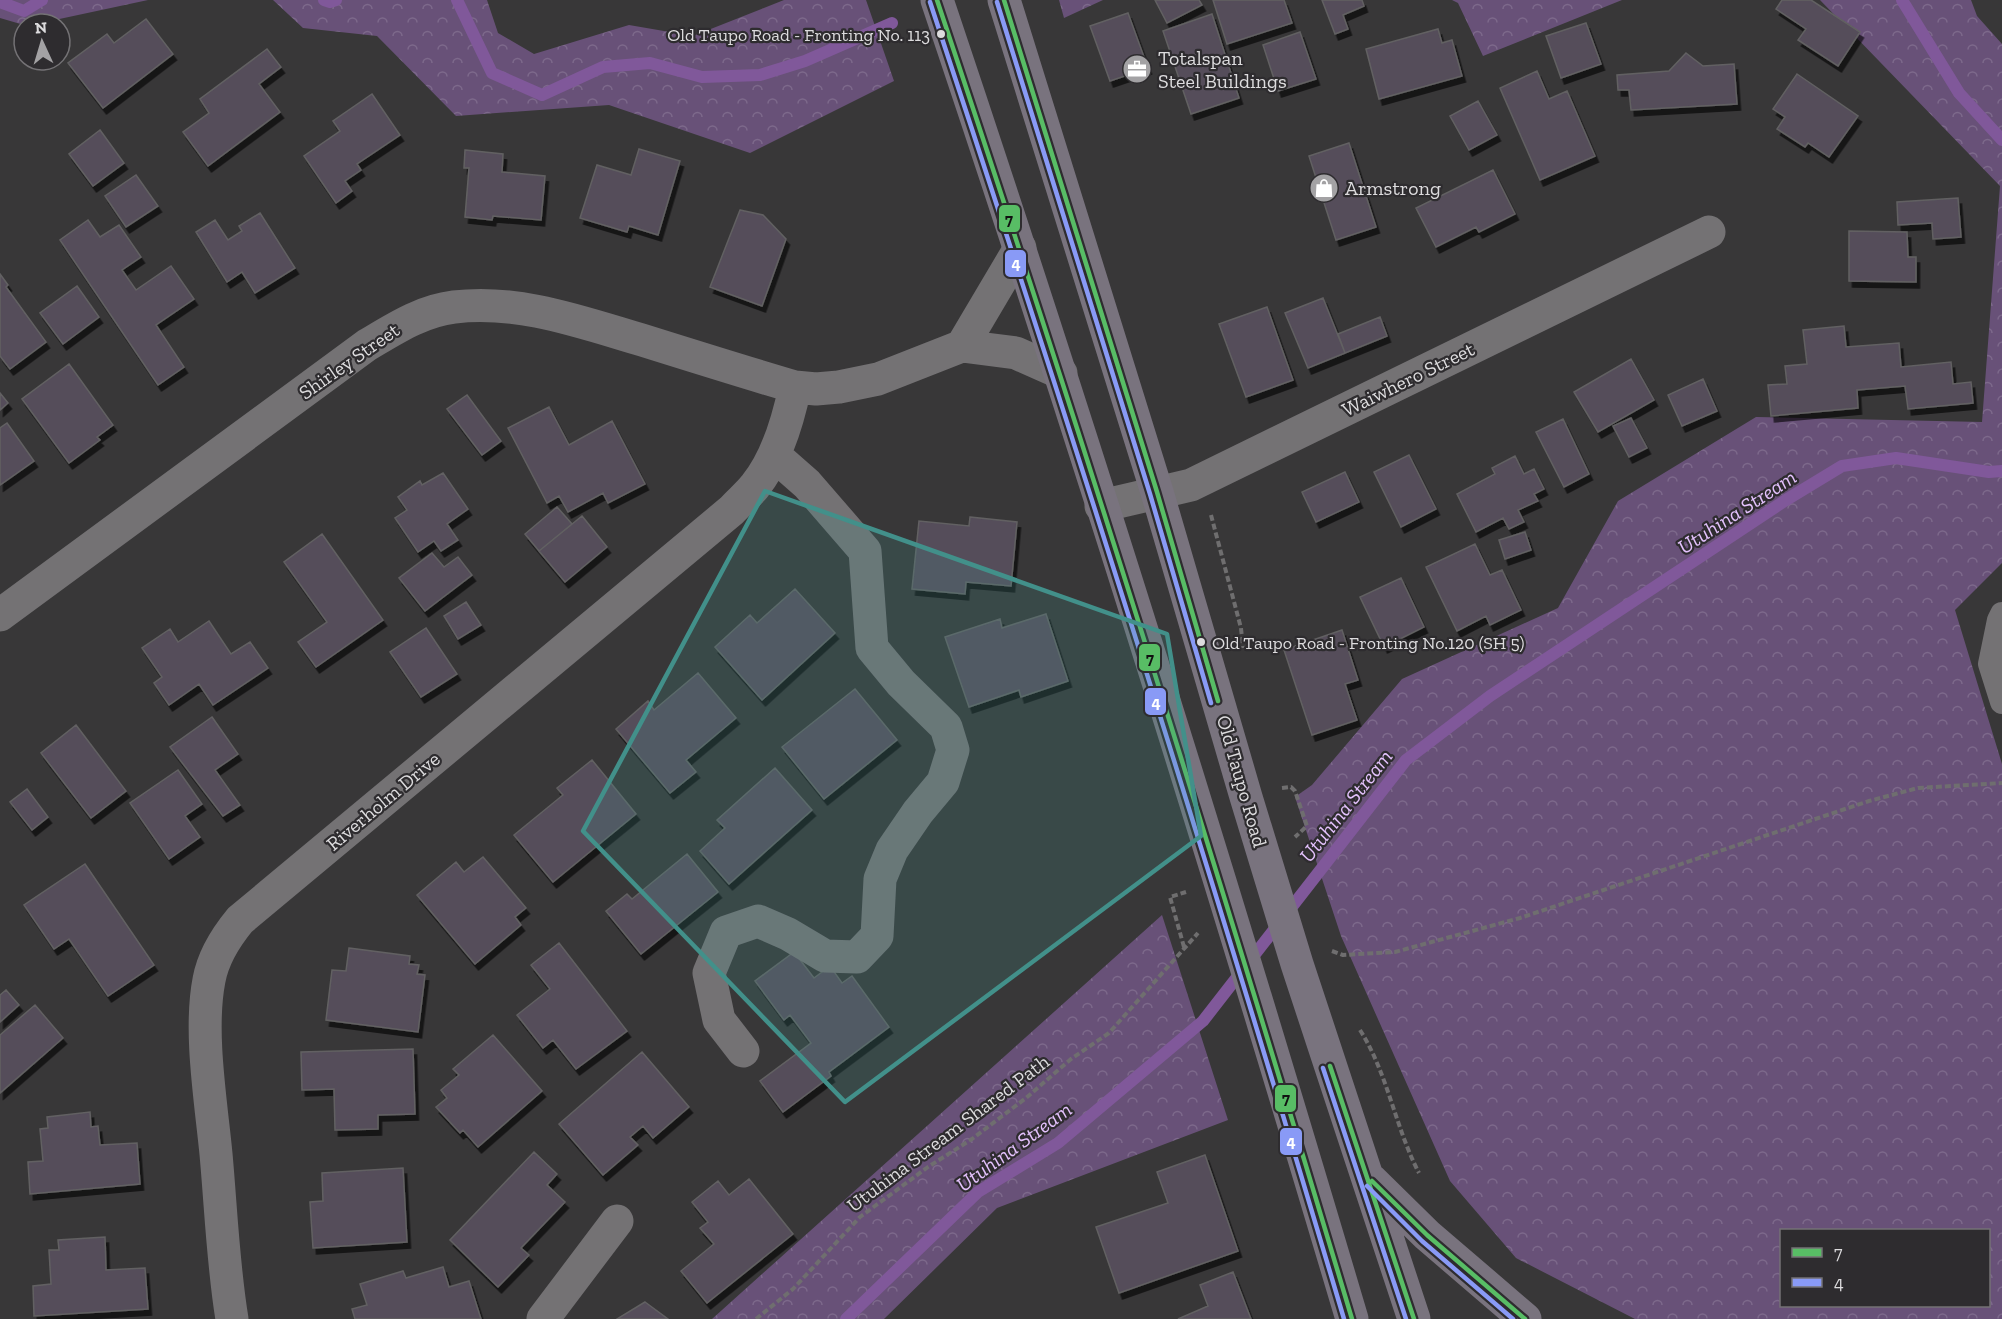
<svg xmlns="http://www.w3.org/2000/svg" width="2002" height="1319" viewBox="0 0 2002 1319" font-family="'Zilla Slab',serif">
	<style>
		.park { fill: url(#park-crowns); fill-rule: evenodd }
		.lines { fill: none; stroke-linecap: round; stroke-linejoin: round }
		.stream { stroke: #80589a; stroke-width: 12 }
		.building { fill: #544d5a; stroke: #626162; stroke-width: 1.5; filter: url(#shadow) }
		.path { stroke: #6f6e6f; stroke-width: 4; stroke-dasharray: 6 3; stroke-linecap: butt }
		.lane { stroke: #747274; stroke-width: 24 }
		.street { stroke: #747274; stroke-width: 33 }
		.highway { stroke: #79737e; stroke-width: 33 }
		.bus-1-casing { stroke: #2e2c2f; stroke-width: 9 }
		.bus-2-casing { stroke: #2e2c2f; stroke-width: 9 }
		.bus-1 { stroke: #58bd65; stroke-width: 4.5 }
		.bus-2 { stroke: #899af6; stroke-width: 4.5 }
		.marked { fill: #42908a; fill-opacity: 0.2; stroke: #42908a; stroke-width: 4.5; stroke-linejoin: round }
		.bus-dot { fill: #dddcde; stroke: #2e2c2f; stroke-width: 2 }
		.labels { text-anchor: middle; stroke-width: 4.5; stroke-linejoin: round; paint-order: stroke }
		.bus-label { font-size: 18px; fill: #dddcde; stroke: #2e2c2f; text-anchor: end }
		.poi-label { font-size: 20px; fill: #dddcde; stroke: #2e2c2f; text-anchor: start }
		.street-label { font-size: 20px; fill: #dddcde; stroke: #2e2c2f }
		.water-label { font-size: 21px; font-style: italic; fill: #e4c2fd; stroke: #2e2c2f }
		.line-badge { stroke: #2e2c2f; stroke-width: 2 }
		.badge-label { font-size: 16px; text-anchor: middle; font-weight: bold; fill: #fff }
		.pale-badge-label { font-size: 16px; text-anchor: middle; font-weight: bold; fill: #111 }
	</style>
	<defs>
		<pattern id="park-crowns" width="20" height="18" patternUnits="userSpaceOnUse" patternTransform="scale(1.5)"><rect width="20" height="18" fill="#685178"/><path d="M2 6a3 3 0 1 1 6 0M12 15a3 3 0 1 1 6 0" fill="none" stroke="#7d698b"/></pattern>
		<filter id="shadow"><feDropShadow dx="3.5" dy="6" stdDeviation="0" flood-color="#0009"/></filter>
	</defs>
	<rect width="100%" height="100%" fill="#383738"/>
	<path class="park" d="M0,0H148L36,24L24,25L0,18Z
		M273,0H487L498,33L534,54L629,25L693,36L784,0H866L894,81L750,153L609,105L456,116L377,36L303,28Z
		M1059,0H1103L1064,18Z
		M1452,0H1622L1483,56L1458,3Z
		M1820,0H1971L1977,16L2002,44V563L1955,610L2002,764V1319H1635L1516,1258L1450,1181L1341,936L1295,797L1312,785L1402,679L1558,608L1618,501L1756,417L1982,422L2000,186ZM1782,1230H1988V1306H1782Z
		M1162,915L1228,1120L997,1208L884,1319H712Z"/>
	<g class="lines">
		<path class="stream" d="M324,0L330,2L336,0
			M457,0L492,73L542,95L603,67L650,63L702,77L760,75L805,61L892,23
			M1902,0L1959,93L2002,140
			M0,2L24,11L42,0
			M846,1319L978,1192L1058,1143L1203,1021L1406,760L1490,696L1786,500L1842,466L1896,458L1989,472L2002,471"/>
	</g>
	<path class="building" d="M1155,0H1199L1202,5L1167,23Z
		M1213,0H1284L1292,23L1227,44Z
		M1322,0H1362L1364,6L1343,15L1348,29L1335,34Z
		M1782,0H1811L1860,32L1838,66L1798,40L1806,29L1776,9Z
		M1128,13L1148,68L1110,81L1090,26Z
		M1212,14L1239,98L1191,114L1163,31Z
		M146,19L173,54L103,108L68,63L107,34L114,43Z
		M1586,23L1601,64L1561,78L1546,36Z
		M1438,29L1442,43L1452,40L1462,76L1379,99L1366,49Z
		M1300,32L1316,79L1278,91L1263,45Z
		M267,49L281,67L259,84L280,112L208,166L183,132L209,113L200,99Z
		M1686,53L1703,66L1734,64L1737,104L1631,110L1629,90H1618L1617,75L1669,71Z
		M1537,71L1549,99L1567,91L1595,156L1540,180L1500,88Z
		M1797,74L1858,116L1829,157L1808,143L1805,147L1777,129L1785,117L1773,109Z
		M372,94L400,135L357,164L361,170L345,181L352,191L336,203L304,156L340,131L333,121Z
		M1478,101L1497,135L1469,150L1450,116Z
		M100,130L124,163L93,186L69,154Z
		M1349,143L1376,227L1336,240L1309,156Z
		M639,149L680,161L658,235L629,226L627,232L580,218L597,165L631,175Z
		M465,150L503,154L502,172L545,176L541,220L493,216L492,220L465,217L469,168H464Z
		M1493,170L1515,214L1479,232L1476,227L1436,247L1416,208Z
		M136,175L158,206L126,227L105,196Z
		M1958,198L1961,237L1933,239L1932,223L1898,225L1897,202Z
		M740,210L763,215L786,239L762,306L710,287Z
		M260,213L295,268L255,293L242,272L227,282L196,232L215,220L228,240L242,231L239,226Z
		M88,220L100,237L119,225L141,257L122,270L136,290L171,266L194,299L156,325L184,367L158,385L60,240Z
		M1849,231L1907,232L1908,257H1916V282L1849,281Z
		M0,274L8,285L6,287L46,342L10,369L0,356Z
		M77,286L99,317L63,344L40,313Z
		M1323,298L1345,353L1308,368L1285,313Z
		M1267,307L1293,380L1246,397L1219,324Z
		M1380,317L1387,336L1345,353L1338,334Z
		M1844,326L1846,347L1899,343L1901,367L1951,362L1953,384L1971,382L1973,403L1908,409L1905,386L1857,390L1858,408L1771,416L1768,385L1787,384L1785,366L1807,364L1803,330Z
		M1631,359L1654,400L1598,432L1574,392Z
		M69,364L113,425L97,437L100,440L69,463L22,399Z
		M1703,379L1717,411L1682,426L1668,395Z
		M0,393L8,403L0,410Z
		M467,395L501,441L482,455L447,409Z
		M549,407L569,445L612,421L645,484L608,503L603,493L568,512L559,496L547,503L508,428Z
		M1631,418L1647,448L1629,457L1613,426Z
		M1563,419L1589,474L1564,487L1536,432Z
		M7,423L34,461L0,485V428Z
		M1409,455L1436,509L1401,527L1374,472Z
		M1515,456L1524,474L1534,469L1544,489L1534,494L1538,501L1518,510L1524,522L1509,529L1503,518L1476,532L1457,494L1495,474L1492,468Z
		M1345,472L1359,502L1316,522L1302,492Z
		M443,473L468,509L447,524L458,540L441,551L434,541L418,552L395,518L407,510L398,497L420,481L422,485Z
		M557,507L572,524L539,551L525,534Z
		M582,516L607,547L565,582L539,551Z
		M970,517L1017,522L1011,586L966,582L965,594L912,589L919,521L969,526Z
		M1525,532L1531,550L1505,559L1499,540Z
		M322,534L383,620L316,667L298,642L327,622L284,562Z
		M1475,544L1490,575L1502,570L1521,610L1490,625L1486,616L1457,631L1426,567Z
		M432,553L444,567L458,557L472,575L425,611L399,578Z
		M1401,578L1424,627L1384,647L1360,597Z
		M795,589L835,633L762,700L715,647L750,615L757,623Z
		M466,602L481,625L458,639L444,616Z
		M1046,614L1068,681L1021,697L1019,690L969,707L945,637L1000,619L1002,628Z
		M209,621L231,654L250,642L268,668L213,705L199,684L169,705L154,683L162,677L142,648L170,629L178,642Z
		M426,628L457,674L421,697L390,652Z
		M1342,630L1358,680L1345,684L1357,720L1312,735L1284,650Z
		M698,673L736,718L686,760L696,772L670,793L616,729L648,701L654,710Z
		M855,689L897,740L824,799L782,747Z
		M212,717L238,754L215,770L240,805L223,816L170,747Z
		M76,725L126,791L91,818L41,753Z
		M592,760L636,814L553,882L514,835L563,795L557,788Z
		M775,768L812,810L729,884L700,851L725,828L717,820Z
		M178,770L202,804L185,816L200,837L169,859L130,803Z
		M27,789L48,817L32,830L10,802Z
		M687,854L718,892L641,954L606,911L627,894L632,899Z
		M483,857L526,908L515,917L521,925L475,964L417,895L456,862L464,872Z
		M85,864L154,965L108,996L69,939L54,949L24,905Z
		M559,943L627,1031L576,1069L553,1040L543,1048L517,1015L550,989L531,965Z
		M349,948L410,956L409,964L419,965L417,974L425,975L418,1032L326,1020L332,970L346,971Z
		M794,952L814,978L830,966L842,983L852,976L889,1027L829,1072L831,1076L783,1112L760,1081L811,1043L790,1015L784,1020L755,981Z
		M6,990L19,1005L0,1022V995Z
		M35,1005L63,1038L0,1093V1035Z
		M493,1035L542,1091L478,1147L463,1130L460,1133L436,1107L447,1098L441,1090L459,1075L453,1069Z
		M413,1049L415,1114L378,1115V1129L335,1130L334,1089L302,1090L301,1052Z
		M642,1052L689,1107L653,1138L643,1126L630,1137L638,1145L603,1175L559,1124Z
		M90,1112L91,1127L98,1126L100,1145L137,1143L140,1184L30,1194L28,1162L43,1161L40,1129L48,1128L47,1117Z
		M534,1152L557,1174L547,1185L565,1202L521,1248L529,1255L498,1287L450,1240Z
		M1205,1155L1238,1251L1119,1293L1096,1227L1168,1203L1157,1172Z
		M403,1168L407,1242L313,1248L310,1202L323,1201L322,1173Z
		M749,1179L793,1234L707,1303L681,1271L714,1244L700,1228L708,1222L692,1202L718,1181L729,1195Z
		M105,1237L106,1270L145,1268L148,1309L34,1316L33,1286L51,1284L49,1250H59L58,1240Z
		M443,1267L449,1287L469,1281L481,1319H355L352,1309L367,1305L360,1284L403,1271L406,1278Z
		M1233,1272L1251,1319H1178L1208,1306L1200,1285Z
		M645,1302L668,1319H617Z"/>
	<g class="lines">
		<path class="path" d="M1211,515L1241,628L1243,648
			M1282,788L1291,787L1295,791L1307,826L1295,837
			M1184,947L1170,897L1186,892
			M1332,951L1343,955L1395,952L1520,918L1869,801L1918,788L2002,783
			M1360,1030C1388,1074 1395,1127 1419,1173
			M756,1319L793,1289L860,1217L928,1167L972,1139L1026,1098L1071,1059L1109,1033L1198,933"/>
		<path class="lane" d="M2002,614L1999,620L1990,664L2002,702"/>
		<path class="street" d="M962,346L1020,248
			M1101,506L1191,485L1709,232
			M0,615L367,345C394,329 421,311 454,307C518,299 581,322 642,340C693,356 744,372 795,387L816,389L839,387L878,379L962,346L1016,353L1061,373
			M743,1051L719,1020L709,973L726,932L758,921L788,934L825,956L857,957L877,936L880,879L892,850L918,812L943,782L953,750L946,727L901,683L872,648L865,551L807,484L774,455
			M232,1319C223,1265 221,1209 216,1154C211,1102 199,1031 209,980C213,958 226,937 240,920L732,510C739,502 748,495 755,486C777,459 788,421 795,387
			M543,1319L617,1221"/>
		<path class="highway" d="M937,0C1084,437 1221,877 1352,1319
			M1004,0L1157,492L1246,797L1297,964L1414,1319
			M1371,1180L1427,1235L1525,1319"/>
		<g class="bus-1-casing">
			<path id="bus-1" d="M937,0C1083,437 1220,877 1352,1319
				M1004,0L1157,492L1218,701
				M1330,1066L1414,1319
				M1372,1181L1427,1235L1525,1319"/>
		</g>
		<g class="bus-2-casing">
			<path id="bus-2" d="M930,2C1075,439 1213,878 1344,1319
				M997,2L1150,494L1211,703
				M1323,1068L1406,1319
				M1367,1186L1422,1241L1513,1319"/>
		</g>
		<use href="#bus-1" class="bus-1"/>
		<use href="#bus-2" class="bus-2"/>
	</g>
	<path class="marked" d="M765,491L1167,634L1201,836L845,1102L583,831Z"/>
	<defs>
		<g id="office-disc" transform="scale(1.5)"><circle r="9.5" fill="#a3a2a4" stroke="#2e2c2f"/><path d="M-6-3h4V-5.5h4V-3h4V5H-6ZM-1-4.5V-3h2v-1.5ZM-6 0V1H6V0Z" fill="#fff"/></g>
		<g id="shop-disc" transform="scale(1.5)"><circle r="9.5" fill="#a3a2a4" stroke="#2e2c2f"/><path d="M-5-2.5h2.3a2.7 3.5 0 0 1 5.4 0H5L5.5 6h-11ZM-1.5-2.5h3a1.5 2.3 0 0 0-3 0Z" fill="#fff"/></g>
	</defs>
	<g fill-rule="evenodd">
		<use href="#office-disc" x="1137" y="69"/>
		<use href="#shop-disc" x="1324" y="188"/>
	</g>
	<g class="bus-dot">
		<circle cx="941" cy="34" r="5"/>
		<circle cx="1201" cy="642" r="5"/>
	</g>
	<g class="labels">
		<g class="bus-label">
			<text x="930" y="41">Old Taupo Road - Fronting No. 113</text>
			<text x="1212" y="649" text-anchor="start">Old Taupo Road - Fronting No.120 (SH 5)</text>
		</g>
		<g class="poi-label">
			<text x="1158" y="65">Totalspan<tspan x="1158" dy="23">Steel Buildings</tspan></text>
			<text x="1345" y="195">Armstrong</text>
		</g>
		<g class="street-label">
			<text transform="translate(349 361) rotate(-35)" y="7">Shirley Street</text>
			<text transform="translate(1408 379) rotate(-26)" y="7">Waiwhero Street</text>
			<text transform="translate(1242 781) rotate(74)" y="7">Old Taupo Road</text>
			<text transform="translate(383 801) rotate(-40)" y="7">Riverholm Drive</text>
			<text transform="translate(948 1133) rotate(-37)" y="7">Utuhina Stream Shared Path</text>
		</g>
		<g class="water-label">
			<text transform="translate(1737 512) rotate(-33)" y="7">Utuhina Stream</text>
			<text transform="translate(1346 806) rotate(-52)" y="7">Utuhina Stream</text>
			<text transform="translate(1014 1147) rotate(-36)" y="7">Utuhina Stream</text>
		</g>
	</g>
	<g class="line-badge">
		<rect x="998" y="204" width="23" height="29" rx="6" fill="#58bd65"/>
		<rect x="1004" y="249" width="23" height="29" rx="6" fill="#899af6"/>
		<rect x="1138" y="643" width="23" height="29" rx="6" fill="#58bd65"/>
		<rect x="1144" y="687" width="23" height="29" rx="6" fill="#899af6"/>
		<rect x="1274" y="1084" width="23" height="29" rx="6" fill="#58bd65"/>
		<rect x="1279" y="1127" width="24" height="29" rx="6" fill="#899af6"/>
	</g>
	<g class="badge-label">
		<text x="1016" y="269">4</text>
		<text x="1156" y="708">4</text>
		<text x="1291" y="1147">4</text>
	</g>
	<g class="pale-badge-label">
		<text x="1009" y="225">7</text>
		<text x="1150" y="664">7</text>
		<text x="1286" y="1104">7</text>
	</g>
	<rect x="1780" y="1229" width="210" height="78" fill="#2e2c2f" stroke="#747275" stroke-width="1.5"/>
	<rect x="1792" y="1248" width="30" height="9" fill="#58bd65" stroke="#747275" stroke-width="1.5"/>
	<text x="1834" y="1259" font-size="18" fill="#dddcde">7</text>
	<rect x="1792" y="1278" width="30" height="9" fill="#899af6" stroke="#747275" stroke-width="1.5"/>
	<text x="1834" y="1289" font-size="18" fill="#dddcde">4</text>
	<g transform="translate(42 42) rotate(356)"><circle r="28" fill="#2e2c2f" stroke="#747275" stroke-width="1.5"/>
	<path d="M0-4.5L10 22L0 15L-10 22Z" fill="#a3a2a4"/>
	<text y="-9" font-size="16" font-weight="bold" text-anchor="middle" fill="#dddcde">N</text>
	</g>
</svg>
